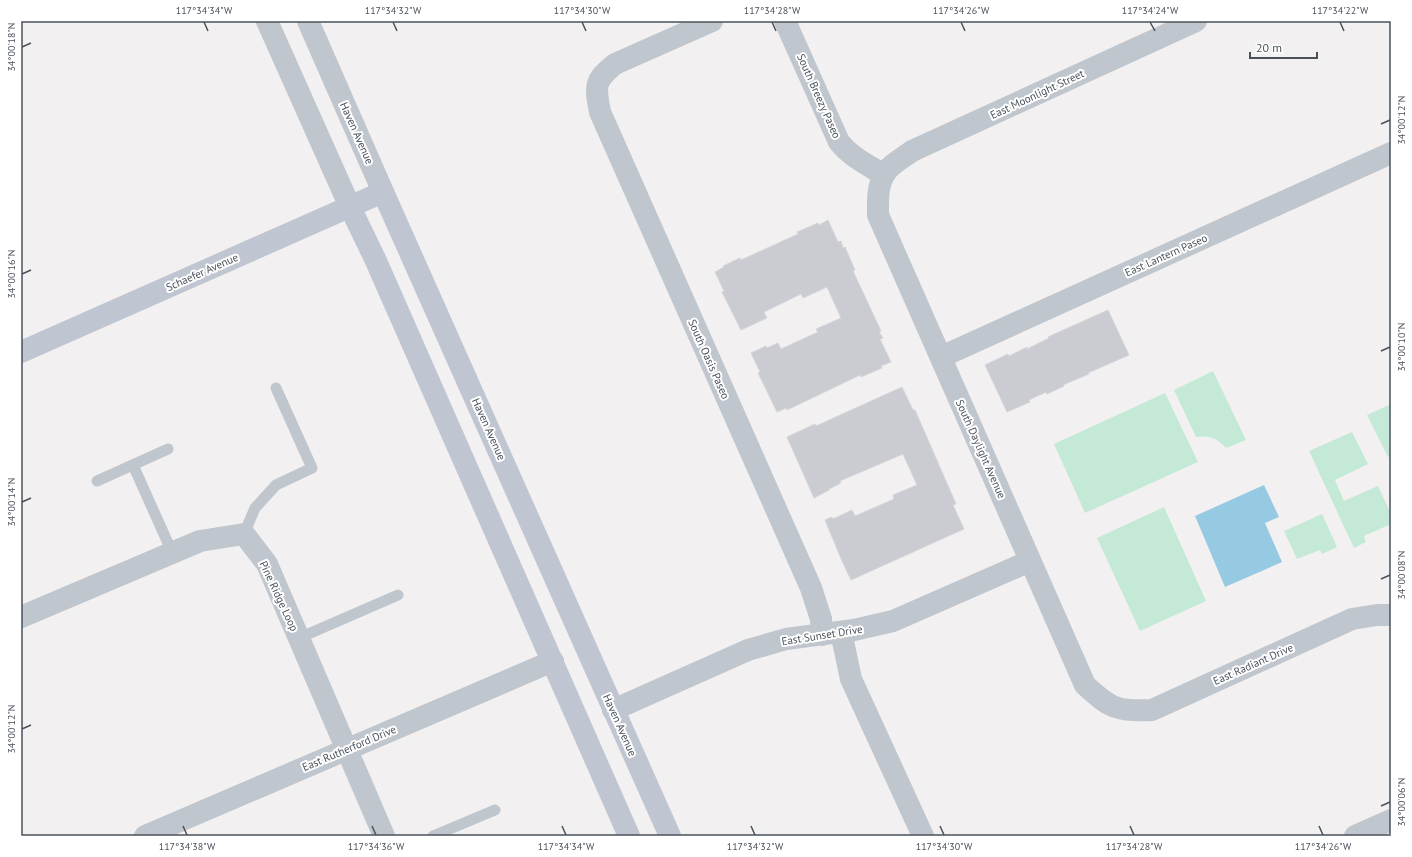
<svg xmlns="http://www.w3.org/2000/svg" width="1412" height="857" viewBox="0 0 1412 857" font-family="'PT Sans',sans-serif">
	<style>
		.green { fill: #c4ead7 }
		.water { fill: #96cae2 }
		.building { fill: #cbccd2; stroke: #d5d6db }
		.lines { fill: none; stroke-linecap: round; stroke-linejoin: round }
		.service { stroke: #c0c6cd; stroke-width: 11 }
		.minor { stroke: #c0c6cd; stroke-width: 22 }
		.tertiary { stroke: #c0c6cd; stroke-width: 22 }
		.secondary { stroke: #c0c6d1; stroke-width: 22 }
		.ticks { fill: none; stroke: #4a515b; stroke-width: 1.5 }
		.labels { text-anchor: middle; stroke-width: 4; stroke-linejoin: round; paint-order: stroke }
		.street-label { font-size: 11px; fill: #4a515b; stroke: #fff }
		.neatline { fill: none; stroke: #4a515b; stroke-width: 1.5 }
		.ticks-label { font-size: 10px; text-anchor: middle; fill: #4a515b }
	</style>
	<rect width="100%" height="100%" fill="#f2f0f0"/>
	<path class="green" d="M1213,371L1246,440L1226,448C1216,437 1210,436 1196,437L1174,390Z
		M1165,393L1198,462L1085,513L1054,444Z
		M1391,404V456L1388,457L1367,415Z
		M1352,432L1368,464L1335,480L1344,501L1378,486L1391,514V524L1364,536L1366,542L1354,548L1309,451Z
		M1164,507L1206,601L1140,631L1097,538Z
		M1322,514L1337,547L1322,554L1320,550L1297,559L1284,531Z"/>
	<path class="water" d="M1264,485L1279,517L1265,523L1282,562L1225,587L1195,516Z"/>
	<path class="building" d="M828,220L838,242L841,241L843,248L845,247L855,270L853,271L881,331L879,332L883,338L880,339L891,362L881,366L882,368L861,377L860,375L787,410L786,408L777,412L758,373L760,372L751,353L766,346L767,348L778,343L781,349L818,332L816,329L841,318L827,287L803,298L801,294L764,312L767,318L741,330L722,292L724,291L715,272L724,267L723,266L740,258L741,260L798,234L797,232L818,223L819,225Z
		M1108,310L1129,355L1088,373L1089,374L1063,385L1064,386L1047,394L1046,392L1029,400L1030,402L1007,412L985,365L1008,354L1009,356L1027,347V349L1049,338L1048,337Z
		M902,387L913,410H915L956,504L953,505L964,529L851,580L842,561L825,520L832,517L833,519L852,510L855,516L894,499L893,495L917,485L903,454L840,481L841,483L829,489V490L814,498L787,437L815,424L816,426Z"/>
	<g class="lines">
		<path class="service" d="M133,465L172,552
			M97,481L168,449
			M244,534L255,508L276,485L312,468L276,388
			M299,638L398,595
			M433,836L495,810"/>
		<path class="minor" d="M712,21L615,64C594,81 595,86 600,112L811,588L821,619L822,635
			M785,21L839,142C851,157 868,165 884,175
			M1196,21L912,151C903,158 889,165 884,175C877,187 878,202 878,215L1085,685C1110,708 1117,712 1152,710L1352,619L1377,615H1391
			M941,357L1391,153
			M21,617L200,541L244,534L267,564L384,836
			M841,632L851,679L923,836
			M613,710L748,650L786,639L854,630L893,621L1030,561
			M145,836L553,661
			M1355,836L1391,820"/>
		<path class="tertiary" d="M267,21L350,207
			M308,21L383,192"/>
		<path class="secondary" d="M350,207L376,261L629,836
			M21,352L383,192L670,836"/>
	</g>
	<path class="ticks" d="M204,22L208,31M393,22L397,31M582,22L586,31M772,22L776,31M961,22L965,31M1150,22L1155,31M1340,22L1344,31M22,47L31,43M1381,124L1390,120M22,274L31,270M1381,351L1390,347M22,502L31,498M1381,579L1390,575M22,729L31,725M1381,806L1390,802M183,826L187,835M372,826L376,835M562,826L566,835M751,826L755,835M940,826L944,835M1130,826L1134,835M1319,826L1323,835"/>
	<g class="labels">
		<g class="street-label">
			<text transform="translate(1037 94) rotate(-25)" y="4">East Moonlight Street</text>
			<text transform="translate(819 96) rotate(66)" y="4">South Breezy Paseo</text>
			<text transform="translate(357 133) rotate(66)" y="4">Haven Avenue</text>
			<text transform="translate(1166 255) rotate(-24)" y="4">East Lantern Paseo</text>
			<text transform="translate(202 272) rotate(-24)" y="4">Schaefer Avenue</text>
			<text transform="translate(709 359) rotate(66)" y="4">South Oasis Paseo</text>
			<text transform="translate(489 429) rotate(66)" y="4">Haven Avenue</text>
			<text transform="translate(981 449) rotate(66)" y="4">South Daylight Avenue</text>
			<text transform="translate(279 596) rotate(65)" y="4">Pine Ridge Loop</text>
			<text transform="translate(822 635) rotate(-9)" y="4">East Sunset Drive</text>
			<text transform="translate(1253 664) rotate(-24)" y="4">East Radiant Drive</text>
			<text transform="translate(620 725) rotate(66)" y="4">Haven Avenue</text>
			<text transform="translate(349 748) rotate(-23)" y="4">East Rutherford Drive</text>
		</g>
	</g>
	<rect width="1412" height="857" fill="none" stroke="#ffffff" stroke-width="44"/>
	<path d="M1250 52v6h67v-6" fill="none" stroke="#4a515b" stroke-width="2"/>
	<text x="1256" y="52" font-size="12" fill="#4a515b" stroke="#ffffff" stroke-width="3" paint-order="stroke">20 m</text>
	<rect x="22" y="22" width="1368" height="813" class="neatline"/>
	<g class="ticks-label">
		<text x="204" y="14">117°34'34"W</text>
		<text x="393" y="14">117°34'32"W</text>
		<text x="582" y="14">117°34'30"W</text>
		<text x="772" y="14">117°34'28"W</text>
		<text x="961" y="14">117°34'26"W</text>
		<text x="1150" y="14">117°34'24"W</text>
		<text x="1340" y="14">117°34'22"W</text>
		<text transform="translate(11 47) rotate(-90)" y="4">34°00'18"N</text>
		<text transform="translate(1401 120) rotate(-90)" y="4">34°00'12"N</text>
		<text transform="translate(11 274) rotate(-90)" y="4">34°00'16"N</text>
		<text transform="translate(1401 347) rotate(-90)" y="4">34°00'10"N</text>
		<text transform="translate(11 502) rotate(-90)" y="4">34°00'14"N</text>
		<text transform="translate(1401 575) rotate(-90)" y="4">34°00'08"N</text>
		<text transform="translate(11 729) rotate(-90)" y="4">34°00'12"N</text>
		<text transform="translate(1401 802) rotate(-90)" y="4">34°00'06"N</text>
		<text x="187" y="850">117°34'38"W</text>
		<text x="376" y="850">117°34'36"W</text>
		<text x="566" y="850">117°34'34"W</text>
		<text x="755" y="850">117°34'32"W</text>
		<text x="944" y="850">117°34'30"W</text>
		<text x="1134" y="850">117°34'28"W</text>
		<text x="1323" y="850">117°34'26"W</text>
	</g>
</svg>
